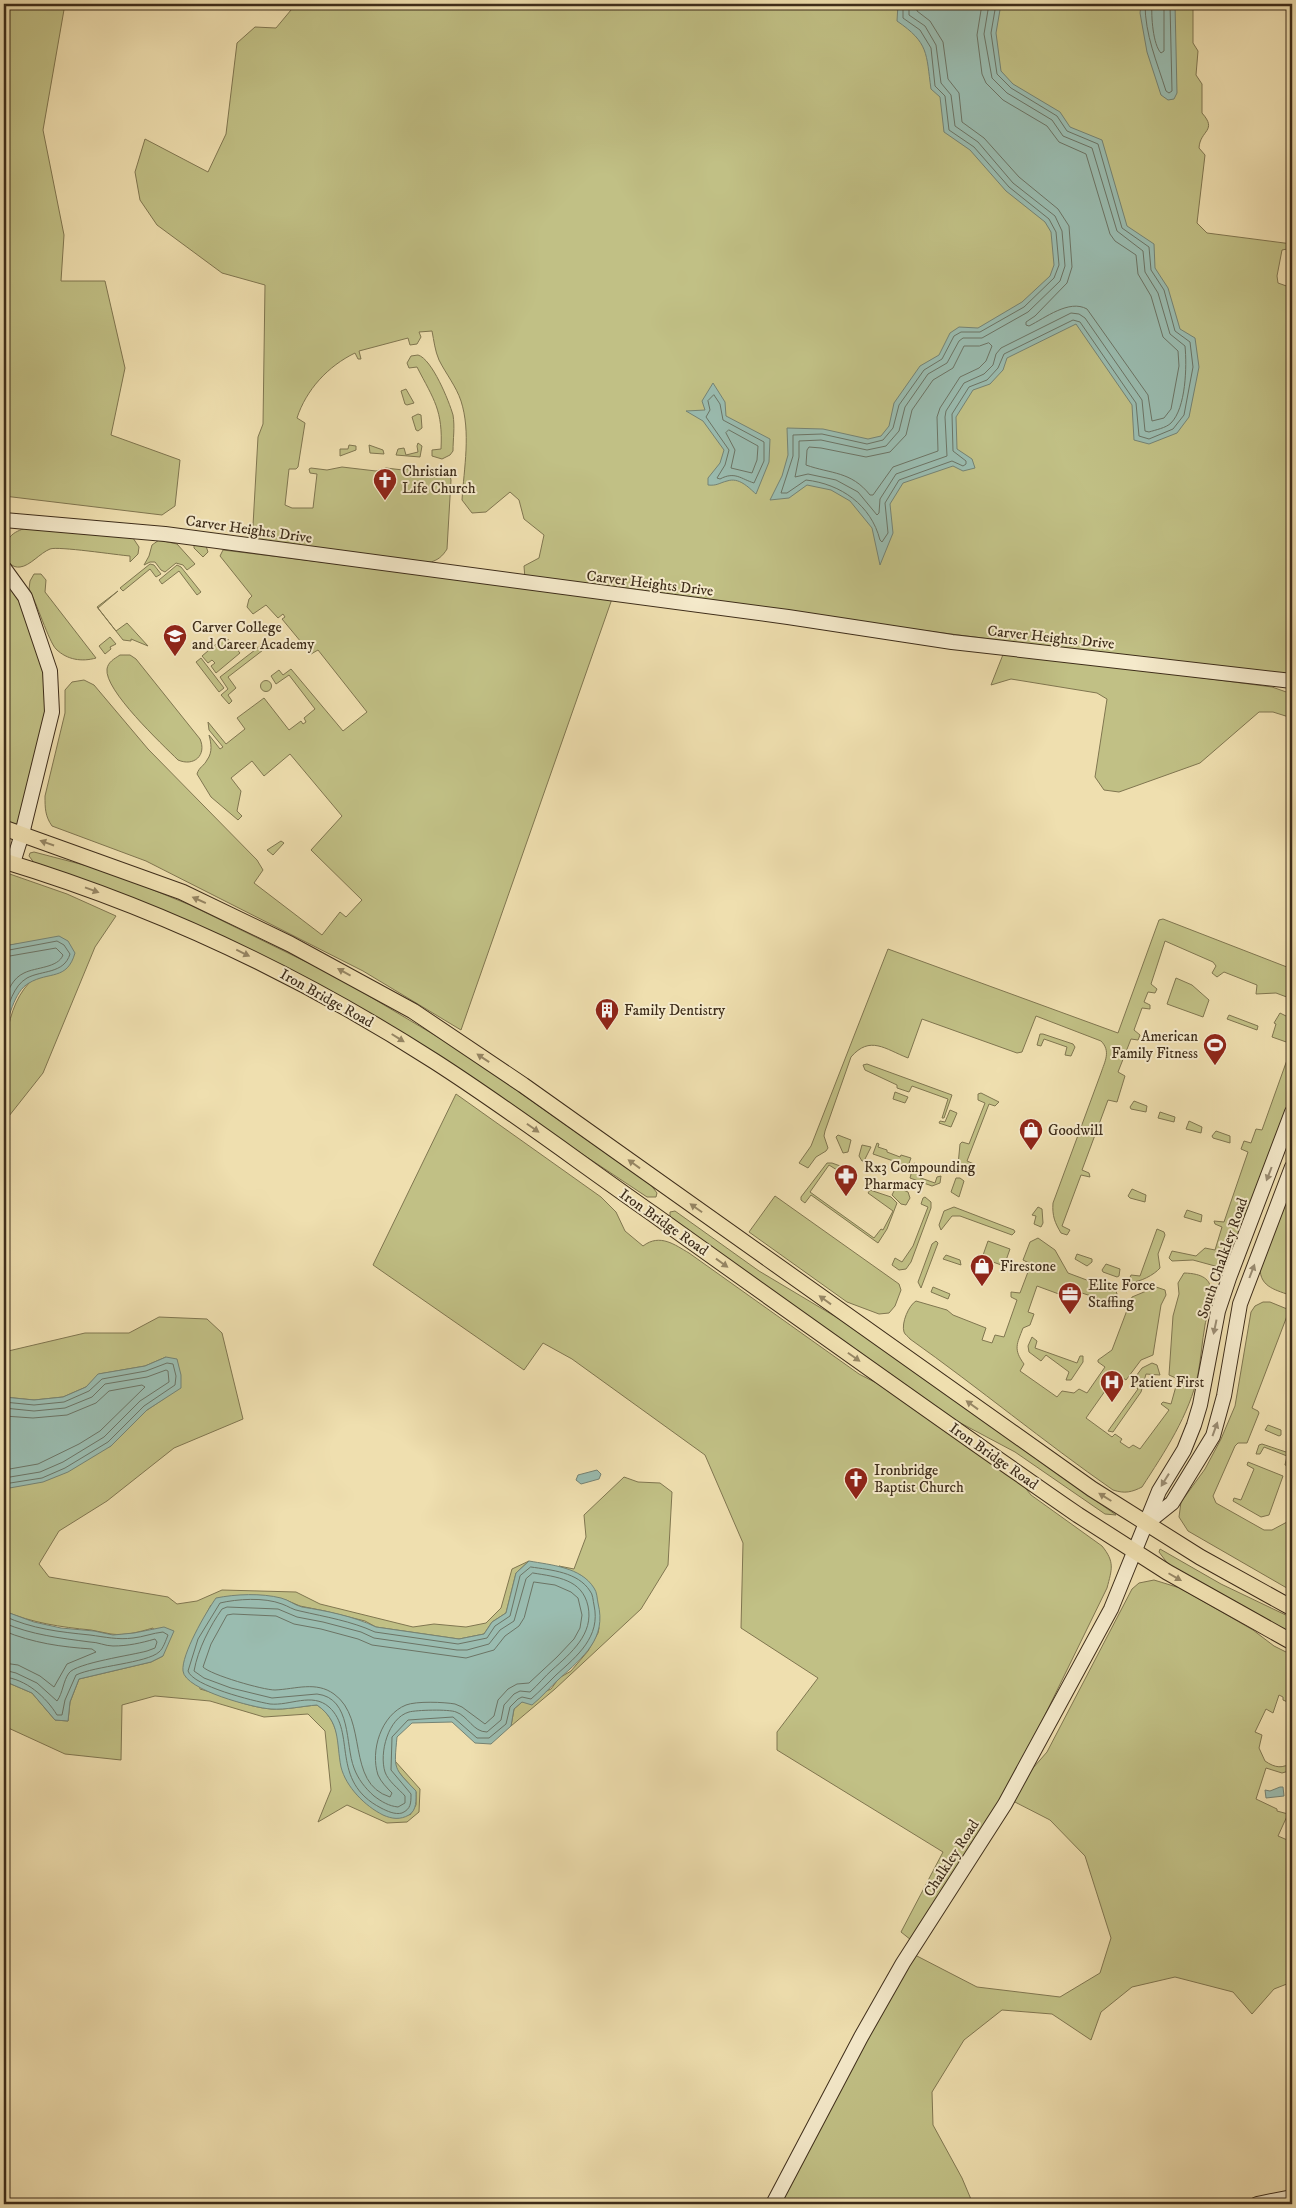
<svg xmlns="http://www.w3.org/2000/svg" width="1296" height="2208" viewBox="0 0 1296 2208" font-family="'IM FELL DW Pica',serif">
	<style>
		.green { fill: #c1c085; stroke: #807650 }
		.water { fill: #9abcb0; stroke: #758374 }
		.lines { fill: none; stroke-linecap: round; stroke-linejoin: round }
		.shore { stroke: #6c7465; stroke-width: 1 }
		.secondary-casing { stroke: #3e2d1a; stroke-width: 16 }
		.primary-casing { stroke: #3e2d1a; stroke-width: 17 }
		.secondary { stroke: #f5eacb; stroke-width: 14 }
		.primary { stroke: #efdfaf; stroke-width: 15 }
		.oneway { fill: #968664 }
		.oneway2 { fill: #9a8c72 }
		.labels { text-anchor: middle; stroke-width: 4; stroke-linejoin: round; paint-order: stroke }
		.poi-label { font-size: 15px; fill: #3e2d1a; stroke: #f5eacb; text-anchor: start }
		.street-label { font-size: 15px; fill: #3e2d1a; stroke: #f5eacb }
	</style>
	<rect width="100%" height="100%" fill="#efdfaf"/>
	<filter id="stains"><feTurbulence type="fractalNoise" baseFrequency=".004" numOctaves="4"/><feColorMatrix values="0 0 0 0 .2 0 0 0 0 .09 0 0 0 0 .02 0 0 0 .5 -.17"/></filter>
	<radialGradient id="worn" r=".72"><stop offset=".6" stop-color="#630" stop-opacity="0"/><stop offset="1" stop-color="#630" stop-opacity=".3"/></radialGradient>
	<path class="green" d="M4,4H65L43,130L64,235L61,281H105L125,368L111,435L180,460L175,506L162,515L4,496Z
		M296,4H1193V43L1198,51L1196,75L1202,84V113C1218,131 1200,130 1199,148L1205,155L1197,223L1207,233L1292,244V248L1282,250L1277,276L1278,283L1292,288V678L525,579L524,566L539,558L544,535L524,519L519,500L510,492L486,512L472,513L462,500C464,468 471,432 461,401C456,386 446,374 439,360C435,351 434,341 432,331L419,332L421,337L417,344L410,345L408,338L359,351L361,359H358L355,353C328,366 306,390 297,418L305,423L298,467L296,469H289L285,505L292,508H313L317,474L310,473L309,469L311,468L327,470L342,467L376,471L386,468L403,470L411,468L444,470L450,476L451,480L447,549C438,564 427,563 411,564L252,543L258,437L263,424L265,285L222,273L157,225L140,200L135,172L145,139L208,172L226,134L237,43L255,27L276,28Z
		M418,355C432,359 449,401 453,415C455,427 453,439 453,451L450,455L442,459L432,456V450L441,449C443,410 434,400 417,367L409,368L407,363L411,356Z
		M406,389L414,403L407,405L405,404L401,391Z
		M418,414L421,415L422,428L418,431L416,430L412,417Z
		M418,443L422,446L420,457L396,455L398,449L404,448L406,455L418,452L417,446Z
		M349,445L356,446V450L340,456V449H348Z
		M369,445L383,450L384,454L370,453Z
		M26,528L133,538L139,547L138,554L130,562V556C117,555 58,546 50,549C40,553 30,566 20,567C5,569 3,546 10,537C14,532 20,530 26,528Z
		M159,540L177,544L195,564L187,570L183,565L176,563L165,572L161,570L155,562H150L144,565L149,556L152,545Z
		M194,544L206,546L208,552L203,557L194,548Z
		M223,550L411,573L613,596L461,1030L363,971L146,861L52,826C45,816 45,808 45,796L65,713V690L72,682L84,680L94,685L148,749L257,860L263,870L254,883L322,935L340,912L346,917L362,900L311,850L342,816L290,754L264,776L252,761L231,778L241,791L237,811L242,816L238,820L211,797L197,774C199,767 204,766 207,760C213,752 211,743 209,735L220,749L223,747L209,730L208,722L226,744L245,729L237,718L264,698L289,730L301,721L303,724L306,722L304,718L315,709L289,675L276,684L271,676L279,670L283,675L291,669L343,731L367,712L318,650L311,654L282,619L285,617L283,614L278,618L266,605L253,614L247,607L249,599L252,596L220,556Z
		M150,564L154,565L161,574L156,577L150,569L123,591L120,588Z
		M177,565L181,567L201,592L197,595L179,571L162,584L159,580Z
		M4,571L23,599L48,672L50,709L20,830L4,826Z
		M34,574H41L46,580L45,592L96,658C82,662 67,660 56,649C49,642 36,601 29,589L30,581Z
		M118,591L98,608L116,631L127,623L148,646L131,639V641L123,640L97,607Z
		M110,637L116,644L110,647L111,649L105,654L99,646Z
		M222,639L229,640L240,653L216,673L211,666L215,663L212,660L208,663L202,656Z
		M264,643L267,647L228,677L236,688L228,695L232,701L229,704L221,695L228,689L220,677Z
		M1004,652L1272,687L1292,694V718L1273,712H1259L1200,763L1119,792L1104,790L1095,777L1107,699L1097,693L1011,679L991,685Z
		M120,655H130L136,659L200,739C207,755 194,767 178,760C162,744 104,690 107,669C108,662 114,659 120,655Z
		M201,658L224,688L219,692L196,662Z
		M260.5 686a5.5 5.5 0 1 1 11 0a5.5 5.5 0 1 1-11 0Z
		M281,841L284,843L273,855L267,850Z
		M34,852L107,871L190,905L337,977L458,1049L651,1185L657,1193L656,1197H647L415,1043L35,864L29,856L30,853Z
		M4,872L67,894L116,916L95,947L43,1073L9,1116L4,1114C4,1072 0,1014 29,983L17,944L4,946Z
		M1163,919L1292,969V999L1276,993L1256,994L1257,985L1224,972L1217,977L1212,973L1216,966L1213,962L1165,941L1151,984L1157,989L1155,993L1148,992L1144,1002L1150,1005V1009L1142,1008L1134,1030L1140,1035L1138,1040L1131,1039L1118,1072L1125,1076L1117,1102L1108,1100L1082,1170L1089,1173L1090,1177L1081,1175L1062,1226L1070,1230L1067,1235L1061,1233C1055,1223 1052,1216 1053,1203L1101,1073C1105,1061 1111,1051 1101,1041L1036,1016L1022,1052L1017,1053L922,1019L908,1058C885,1049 870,1035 851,1057L825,1131L824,1136L828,1148L826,1151L816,1157L808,1168L799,1163L811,1146L888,949L1118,1033L1159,920Z
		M1176,978L1192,985L1209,1000L1203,1017L1167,1004Z
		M1280,1013L1292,1019V1044L1272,1037L1276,1024L1274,1023Z
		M1229,1015L1258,1026L1257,1030L1227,1019Z
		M1040,1034H1043L1073,1044L1075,1047L1071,1056L1065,1055L1067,1047L1044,1039L1041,1046L1037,1045Z
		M1292,1046V1096L1231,1258L1224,1265L1215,1266L1193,1260L1172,1261L1169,1258L1172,1251L1196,1256L1205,1248L1215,1250L1222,1227L1215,1224L1214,1221L1224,1222L1248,1152L1241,1149L1244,1141L1251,1143L1256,1129L1262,1130Z
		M867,1064L952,1095L944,1118H942L948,1099L912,1086L909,1092L897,1088V1085L865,1070L863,1065Z
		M895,1092L908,1097L905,1103L893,1099Z
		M981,1093L999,1102L995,1106L989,1104L967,1161L974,1164L975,1167L972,1171L958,1165L960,1144L962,1142L969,1144L985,1103L978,1100V1094Z
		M456,1094L601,1197L616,1212L625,1231L643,1246C660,1233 675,1245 689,1253L859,1374L888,1389L1023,1485L1031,1495L1102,1546C1115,1562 1112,1569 1107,1588L1044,1717L996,1807L911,1940L901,1932L943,1852L777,1750V1732L818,1678L741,1628L743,1543L705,1455L572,1359L543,1343L524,1370L373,1265Z
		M1134,1101L1147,1106L1146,1112L1131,1109L1130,1107Z
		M950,1110L957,1113L951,1127L939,1123L940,1121L945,1122Z
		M1160,1112L1175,1117L1174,1122L1158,1118Z
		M1189,1121L1202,1127L1201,1133L1186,1129Z
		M1216,1131L1230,1136V1143L1213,1138L1212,1136Z
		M838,1135L851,1140L848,1152L843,1153L836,1137Z
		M877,1143L879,1144L878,1147L887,1150V1152L900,1157L901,1155L911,1158L908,1166L873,1154Z
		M862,1145L871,1147L864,1161H862L859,1156Z
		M827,1163H832L854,1171L853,1180L829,1165L810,1192L874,1238L881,1229L883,1230L893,1211L868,1193L870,1190L891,1197L897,1203L887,1229L878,1243L811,1195L805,1203L801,1200V1197Z
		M914,1163L921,1167L918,1177L935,1183L937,1177L941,1176L940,1183L932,1186L910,1178Z
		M956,1178H960L964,1181L959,1197L951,1192Z
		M1292,1186V1296C1277,1290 1260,1288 1260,1268Z
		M896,1187L908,1192L910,1198L906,1205L901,1204L892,1195Z
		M1132,1189L1146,1195L1145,1202L1130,1198L1128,1196Z
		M775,1196L899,1284L901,1290L895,1306L889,1313L879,1314L847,1302L749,1232Z
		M925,1197L931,1202V1208L911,1262L906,1269L899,1270L892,1265L895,1258L902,1262L913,1246L928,1207L921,1204L923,1198Z
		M954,1207L1014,1230L1015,1232L1012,1235L960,1216H952L941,1230L939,1225L944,1211Z
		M1038,1207L1042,1209L1043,1223L1041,1227L1034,1224L1036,1216L1032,1215Z
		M1187,1210L1202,1215L1201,1222L1184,1217Z
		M675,1211L759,1271L841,1320L1116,1515L1105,1514L1015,1452L936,1410L670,1219V1212Z
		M1157,1229L1164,1232L1165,1235L1158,1254L1160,1268C1154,1275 1140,1282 1132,1282L1129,1280L1131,1275L1140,1276Z
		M1038,1238L1055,1250L1068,1273L1116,1291L1117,1294L1116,1298L1109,1302L1070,1289L1067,1297L1037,1286L1028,1312L1034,1314L1030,1325L1023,1328C1017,1344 1013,1349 1024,1364L1020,1371L1057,1397L1062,1391L1074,1393L1079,1389L1087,1393L1105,1367L1098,1362V1360L1112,1350L1132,1297L1156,1287L1165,1290L1166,1295L1161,1305L1153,1355L1141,1360L1126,1380L1117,1374L1086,1418L1112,1437L1115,1434L1122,1439L1120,1442L1129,1448L1133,1445L1140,1449L1169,1410L1161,1404L1163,1402L1171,1404L1178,1379L1169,1375L1173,1316L1179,1294L1178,1283L1184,1273C1223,1274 1210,1299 1205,1325C1202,1342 1201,1358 1198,1374C1190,1414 1164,1453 1142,1487C1132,1492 1125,1494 1113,1490C1044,1442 979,1388 910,1339C908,1336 905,1335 904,1332C901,1323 909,1305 916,1301L947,1310L953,1315L986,1328L982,1340L992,1343L995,1335L1004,1337L1017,1300L1011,1297V1292L1020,1293L1031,1264L1023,1260L1030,1242Z
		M936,1241L938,1243L921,1288L918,1282L932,1244Z
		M988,1241L1010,1249L1004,1266L982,1258Z
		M1077,1254L1092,1259V1262L1087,1266L1075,1259Z
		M946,1255L960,1260L961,1265L943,1259Z
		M1106,1264L1120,1269L1119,1276L1117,1277L1103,1272L1102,1270Z
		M933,1287L950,1294L948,1299L931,1292Z
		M1263,1302H1270L1292,1311V1317L1287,1316L1252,1408L1258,1411L1259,1413L1247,1443H1238L1235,1446L1213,1496L1216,1503L1264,1530H1272L1287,1522L1292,1508V1523L1290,1529L1292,1530V1591L1188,1531L1179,1517L1181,1502L1205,1469L1221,1439L1235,1406L1251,1312L1255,1306Z
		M159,1317L207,1319L222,1333L243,1419L174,1448L107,1501L59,1531L39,1564L49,1577L168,1597L177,1604L197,1601L222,1590L296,1592L320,1604L413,1627L434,1624L466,1627L486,1623L501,1608L512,1569L529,1561L516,1573L506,1613L492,1622L484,1634L459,1639L376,1627L365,1621L325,1611L300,1606L286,1600L211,1605L194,1637L200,1689C223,1695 246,1707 271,1709C285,1710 303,1706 317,1705C339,1720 339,1744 342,1768L410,1815L416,1805V1792L396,1769L395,1761L420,1789L419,1812L407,1822L387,1823L347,1805L318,1822L331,1790L325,1731L308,1714L264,1717L210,1701L155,1696L122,1705L121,1760L65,1754L4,1726V1681L32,1693L55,1720L68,1721L70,1702L79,1679L151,1662L163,1656L153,1628C139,1632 125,1636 111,1634C104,1633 98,1631 91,1630C60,1627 33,1623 4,1611V1489L111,1446L147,1410L165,1398L166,1357L145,1366L99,1374L86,1387L63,1397L34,1400L4,1397V1352L85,1333H129Z
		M1032,1337L1037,1341L1035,1348L1077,1363L1080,1356H1083V1362L1071,1380H1066L1069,1372L1046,1355L1041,1361L1029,1352L1028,1346Z
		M1152,1363L1157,1365L1160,1375L1146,1374L1141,1392L1113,1432L1108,1431L1138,1389L1131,1383L1142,1368Z
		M1268,1425L1281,1430V1435L1279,1436L1265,1430Z
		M1262,1444L1289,1453L1292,1456L1290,1467L1285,1465L1287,1456L1264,1447L1260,1454H1256L1259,1445Z
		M1248,1462L1283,1476L1269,1515L1261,1517L1233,1501L1234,1498L1241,1500L1254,1469L1247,1465Z
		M624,1477L638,1482L660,1483L672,1492L668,1565L641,1609L555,1689L511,1726L514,1709L522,1702L551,1689L559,1678L571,1671L588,1651L598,1633L599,1628L582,1576L559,1566L574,1569L586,1537L584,1515Z
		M1160,1549L1221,1584L1292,1618V1636L1171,1568L1159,1552Z
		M1154,1580L1180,1588L1253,1630L1274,1646L1292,1655V1704L1283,1700V1697L1279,1695L1273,1713L1266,1709L1255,1732L1262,1735L1259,1748L1265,1761C1275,1768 1283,1769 1292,1762V1770L1282,1773L1266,1768L1256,1799L1277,1809V1811L1288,1814L1278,1836L1292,1842V1982L1274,1989L1252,2014L1233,1992L1175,1977L1132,1987L1101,2012L1091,2040L1052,2014L1002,2010L964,2040L932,2092L933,2125L962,2178L973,2204H778L871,2029L915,1955L977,1987L1060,1997L1100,1973L1111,1938L1085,1856L1050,1820L1011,1800L1026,1776L1047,1752L1132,1589L1139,1583Z"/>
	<path class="water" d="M898,4H1001L996,33L1001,71L1013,84L1060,112L1070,127L1102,140L1127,226L1154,244L1155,268L1168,288L1180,329L1195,338L1199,367L1189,417L1177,433L1149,444L1134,440L1132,405L1076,324L1007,358L1003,370L990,384L973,390L956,417L957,449L972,459L975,468L963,471L953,466L903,483L890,504L893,533L880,565L872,528L850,501L831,490L807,485L789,498L770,500L782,476L788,455L787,428L823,429L868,439L881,436L889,426L894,403L920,366L939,355L950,333L959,327L978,328L1022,302L1050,276L1054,265L1051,232L1045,222L1006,191L970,150L944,132L940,97L931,89C926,53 929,43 897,21Z
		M1141,4H1175L1177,93L1174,99L1168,100L1161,95L1147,52L1140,13Z
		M713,383L725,402L726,416L770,439L769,462L756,494C748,487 739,477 727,481C719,483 717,486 708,485V478L720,463L724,450L703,421L686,411L705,410L702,401Z
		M59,936L68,941L75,953C67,981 49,971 29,983C14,991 8,1020 4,1035V946Z
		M166,1357L177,1359L181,1375V1388L147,1410L111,1446L68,1472L43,1482L4,1489V1397L34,1400L63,1397L86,1387L98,1374L145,1366Z
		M597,1470L601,1474L599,1479L581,1484L576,1480L578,1475Z
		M529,1561C551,1565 581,1567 594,1588C597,1592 597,1598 598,1603C607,1639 583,1657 559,1679C550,1687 542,1697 532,1705L522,1702L514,1709L511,1726L491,1744L475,1743L452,1722L412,1723L397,1737C394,1770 393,1767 416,1791C416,1800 417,1810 409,1815C400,1820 392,1819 383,1815C365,1806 346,1787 341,1767C336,1742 341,1722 317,1705C303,1706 286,1710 271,1709C254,1708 185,1690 183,1671C181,1655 206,1612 216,1598C236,1594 261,1593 281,1598C289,1600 294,1605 302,1607C327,1611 353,1616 376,1627L459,1639L484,1634L492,1622L506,1613L516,1573Z
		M4,1611L34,1622L61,1628L94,1631L113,1635L134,1633L164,1627L174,1631L163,1656L151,1662L79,1679L70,1702L68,1721L55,1720L32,1693L4,1681Z
		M1280,1787H1283L1284,1796L1266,1798L1265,1790L1270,1791Z"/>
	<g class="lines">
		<path class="shore" d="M903,4V18L920,30L931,48L935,86L945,96L949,130L974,147L1009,187L1049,219L1056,232L1059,265L1054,278L1024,307L980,332H961L954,336L942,359L924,370L899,405L893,428L883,440L867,444L822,434L793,435V456L781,493H787L806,480C841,484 871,505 880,540L882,542L888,533L885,503L899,480L952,461L963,466L966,464V461L953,451L952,414L969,387L987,380L998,368L1004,354L1073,320L1080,322L1136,403L1139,436L1149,439L1173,429L1184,415L1193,367L1190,342L1175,331L1164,290L1151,270L1149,247L1122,228L1098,144L1067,131L1057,116L1011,88L997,74L991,33L996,4
			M909,4V15L925,26L936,45L941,83L951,95L955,126L978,142L1013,183L1055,216L1062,231L1065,266L1060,281L1028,312L982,338H963L959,341L947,363L928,374L905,407L899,431L886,446L867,450L821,440L799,441V457L795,477L808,474L836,480L858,492L877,515L879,513L880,499L896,474L947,456L945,417L946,411L964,383L984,374L993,365L996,354L1001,348L1071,313L1079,314L1085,318L1142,400L1145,431L1149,432C1155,430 1166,428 1171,423C1186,408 1187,366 1185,346L1170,334L1158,293L1145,272L1143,251L1117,231L1092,148L1063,136L1052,120L1007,93L992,78L984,34L989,4
			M917,4V11L930,21L943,42L948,79L959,93L962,122L984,138L1019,177L1058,209L1069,226L1072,267L1067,283L1035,316L1026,322V325L1029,326C1045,318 1069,299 1087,309L1148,395L1152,421L1164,418L1171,409L1179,366L1178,351L1163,337L1151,296L1138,274L1136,255L1115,241L1110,234L1086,154L1059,142L1047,126L1003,100L986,83L982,74L977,35L982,4
			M1145,4C1145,35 1157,62 1166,91L1169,93L1172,91L1170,4
			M1152,4C1151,16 1153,45 1161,53L1164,51V4
			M989,343L992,346L986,361L979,368L960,377L940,408L937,417L938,451L893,467L873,495H870C851,471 831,474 806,465L807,450L809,447L821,448L866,457L890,452L906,435L912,410L933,380L953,368L964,346H979Z
			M714,395L720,404L723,420L764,442V461L754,483C741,479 735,471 720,479L717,478L725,465L729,450L706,417L710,410L708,401Z
			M729,430L758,446L757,460L752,473L731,468L735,450L726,433Z
			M4,951L57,941L64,945L70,954C64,974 42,970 27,978C13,986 9,1005 4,1019
			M4,957L56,948L63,955C58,968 36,967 24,973C13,978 8,990 4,1001
			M4,1402L34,1405L64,1402L89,1391L102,1379L146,1371L167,1363L173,1364L176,1376L175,1385L144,1406L108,1442L65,1468L42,1478L4,1484
			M4,1408L34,1411L65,1408L92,1397L105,1384L147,1377L166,1370L168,1371L169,1382L140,1401L104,1437L63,1462L40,1472L4,1478
			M4,1416L33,1418L67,1415L96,1403L109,1391L142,1385L145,1387L100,1431L79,1444L38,1464L4,1470
			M531,1567C551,1570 578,1572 590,1591C593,1594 593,1601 594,1605C601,1637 577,1656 556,1675C548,1683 540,1691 531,1699L522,1697L518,1699L510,1707L506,1724L489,1738H477L453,1717L408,1720L392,1737L391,1770L411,1794C411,1803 411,1809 402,1813C395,1815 387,1811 381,1808C329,1781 357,1732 329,1707C312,1692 290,1706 270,1704C253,1701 193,1686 188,1671L198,1639L220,1603C237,1599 264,1597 282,1604C288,1606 293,1610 300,1611C326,1617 351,1621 375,1632L458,1644L487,1638L495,1626L510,1616L520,1576Z
			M533,1573C557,1577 582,1579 588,1606C594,1634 571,1653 552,1670C545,1676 538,1685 530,1692L520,1691L514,1694L504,1705L501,1720L487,1732C473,1732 468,1716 456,1712C449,1709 416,1710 409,1712C388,1718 379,1753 385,1772C388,1781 399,1789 405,1796V1803L398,1807C389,1806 382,1802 374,1796C365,1788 358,1779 354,1768C345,1745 352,1698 317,1694L272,1698L231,1688L204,1678L194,1671C198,1649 210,1626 222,1609L227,1607L278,1609L297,1617L323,1622L361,1632L374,1638L457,1650H467L489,1644L500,1630L514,1621L526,1579Z
			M534,1582L555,1585L571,1592L578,1598L582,1615L580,1628L574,1639L557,1657L529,1683L517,1684L508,1689L498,1700L494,1716L485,1724L462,1707L455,1704C444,1702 416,1701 406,1705C381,1715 370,1751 378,1775C381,1782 387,1788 392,1793L390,1797C345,1783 369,1719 334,1694C316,1681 296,1689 275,1690C263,1690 211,1675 203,1667L211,1644L227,1615L233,1614L276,1616L294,1624L321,1629L358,1639L372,1645L466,1658L494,1650L505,1636L519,1626L524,1618Z
			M4,1616C32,1629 60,1632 90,1635C105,1637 118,1640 133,1638C143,1637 153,1633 163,1632L168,1635C166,1640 163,1649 159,1652C147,1663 95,1666 76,1675L65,1700L62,1715H57C46,1697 26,1679 4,1677
			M4,1623C32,1635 60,1638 90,1642C98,1642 105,1646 113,1646C128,1646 141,1643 155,1639L157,1642L155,1648L147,1651C133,1655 76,1663 69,1673C63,1681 63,1693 57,1701L37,1683L16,1673L4,1670
			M4,1631C33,1643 61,1647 92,1649L96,1652L67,1664L54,1687L40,1676L18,1665L4,1663"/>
		<g class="secondary-casing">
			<path id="secondary" d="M4,520L165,534L788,617L952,642L1292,681
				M4,568L25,597L50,671L52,712L22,834L13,863
				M1147,1523L1172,1503L1213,1436L1224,1396L1240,1304L1292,1167
				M773,2204L861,2037L903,1963L1005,1804L1111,1609L1159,1491L1184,1450L1194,1425L1200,1405L1218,1311L1229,1278L1292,1112
				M1257,2204L1292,2197"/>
		</g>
		<g class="primary-casing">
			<path id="primary" d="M4,828L182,892L290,944L413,1011L523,1085L1092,1489L1200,1557L1292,1608
				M4,861C156,907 300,975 434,1061C509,1109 580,1163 653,1214C794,1315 935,1416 1078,1515L1167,1572L1292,1642"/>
		</g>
		<use href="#secondary" class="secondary"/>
		<use href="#primary" class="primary"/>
	</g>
	<defs><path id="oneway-solid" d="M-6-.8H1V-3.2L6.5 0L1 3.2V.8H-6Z" transform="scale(1.25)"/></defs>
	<g class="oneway">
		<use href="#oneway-solid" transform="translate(47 843) rotate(-161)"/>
		<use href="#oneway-solid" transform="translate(92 890) rotate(20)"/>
		<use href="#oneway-solid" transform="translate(199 900) rotate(-156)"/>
		<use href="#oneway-solid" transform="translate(243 953) rotate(26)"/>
		<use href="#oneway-solid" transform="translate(344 972) rotate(-151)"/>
		<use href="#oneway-solid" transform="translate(398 1038) rotate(32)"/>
		<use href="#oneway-solid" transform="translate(483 1058) rotate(-146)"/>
		<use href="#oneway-solid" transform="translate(533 1128) rotate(35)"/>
		<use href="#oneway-solid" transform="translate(634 1164) rotate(-144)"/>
		<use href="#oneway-solid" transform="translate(696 1208) rotate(-145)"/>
		<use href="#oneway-solid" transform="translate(722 1263) rotate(36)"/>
		<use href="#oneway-solid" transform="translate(825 1300) rotate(-144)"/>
		<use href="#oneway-solid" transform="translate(854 1357) rotate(35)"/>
		<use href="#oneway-solid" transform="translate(972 1405) rotate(-144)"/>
		<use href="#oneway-solid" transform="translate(1105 1497) rotate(-148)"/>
		<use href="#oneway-solid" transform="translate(1175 1577) rotate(30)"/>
	</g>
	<g class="oneway2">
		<use href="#oneway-solid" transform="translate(1269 1174) rotate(111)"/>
		<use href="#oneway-solid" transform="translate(1252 1271) rotate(-69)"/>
		<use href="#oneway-solid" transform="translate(1215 1327) rotate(102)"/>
		<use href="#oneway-solid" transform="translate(1215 1429) rotate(-70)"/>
		<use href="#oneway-solid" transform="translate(1165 1480) rotate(122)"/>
	</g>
	<defs>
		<g id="church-pin" transform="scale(1.25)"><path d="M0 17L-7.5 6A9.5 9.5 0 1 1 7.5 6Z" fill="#8f2418" stroke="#f5eacb"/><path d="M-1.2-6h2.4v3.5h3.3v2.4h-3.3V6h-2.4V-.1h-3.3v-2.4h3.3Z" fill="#fff"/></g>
		<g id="school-pin" transform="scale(1.25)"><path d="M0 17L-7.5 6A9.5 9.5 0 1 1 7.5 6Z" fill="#8f2418" stroke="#f5eacb"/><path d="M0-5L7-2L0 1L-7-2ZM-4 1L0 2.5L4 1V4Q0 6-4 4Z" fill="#fff"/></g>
		<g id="building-pin" transform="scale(1.25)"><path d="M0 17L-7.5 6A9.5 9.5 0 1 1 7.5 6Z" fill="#8f2418" stroke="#f5eacb"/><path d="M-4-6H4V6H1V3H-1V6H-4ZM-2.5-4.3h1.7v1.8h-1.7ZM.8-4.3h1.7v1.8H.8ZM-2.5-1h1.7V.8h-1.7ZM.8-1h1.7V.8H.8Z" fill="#fff"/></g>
		<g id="stadium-pin" transform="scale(1.25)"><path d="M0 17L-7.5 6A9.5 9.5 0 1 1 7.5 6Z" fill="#8f2418" stroke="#f5eacb"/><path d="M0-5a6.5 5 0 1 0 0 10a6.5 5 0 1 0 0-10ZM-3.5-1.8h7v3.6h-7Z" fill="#fff"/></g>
		<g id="shop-pin" transform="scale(1.25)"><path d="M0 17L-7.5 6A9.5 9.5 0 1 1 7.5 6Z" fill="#8f2418" stroke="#f5eacb"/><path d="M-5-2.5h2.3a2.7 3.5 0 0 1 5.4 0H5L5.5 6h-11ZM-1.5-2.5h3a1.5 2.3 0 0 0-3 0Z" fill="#fff"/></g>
		<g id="pharmacy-pin" transform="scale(1.25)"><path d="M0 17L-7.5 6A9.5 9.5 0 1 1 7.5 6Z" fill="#8f2418" stroke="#f5eacb"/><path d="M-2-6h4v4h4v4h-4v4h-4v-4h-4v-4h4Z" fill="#fff"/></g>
		<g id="office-pin" transform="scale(1.25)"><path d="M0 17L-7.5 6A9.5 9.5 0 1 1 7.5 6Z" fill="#8f2418" stroke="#f5eacb"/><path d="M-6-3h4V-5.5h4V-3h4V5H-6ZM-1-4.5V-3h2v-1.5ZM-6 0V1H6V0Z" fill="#fff"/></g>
		<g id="hospital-pin" transform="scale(1.25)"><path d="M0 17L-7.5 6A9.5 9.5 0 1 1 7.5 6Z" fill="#8f2418" stroke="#f5eacb"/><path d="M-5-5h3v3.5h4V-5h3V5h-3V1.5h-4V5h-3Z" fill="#fff"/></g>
	</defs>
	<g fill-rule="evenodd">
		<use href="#church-pin" x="385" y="480"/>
		<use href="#school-pin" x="175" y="636"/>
		<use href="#building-pin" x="607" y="1010"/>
		<use href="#stadium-pin" x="1215" y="1045"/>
		<use href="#shop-pin" x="1031" y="1130"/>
		<use href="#pharmacy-pin" x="846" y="1176"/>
		<use href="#shop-pin" x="982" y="1266"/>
		<use href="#office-pin" x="1070" y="1294"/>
		<use href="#hospital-pin" x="1112" y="1382"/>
		<use href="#church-pin" x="856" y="1479"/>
	</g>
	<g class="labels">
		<g class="poi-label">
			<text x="402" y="476">Christian<tspan x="402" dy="17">Life Church</tspan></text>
			<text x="192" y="632">Carver College<tspan x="192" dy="17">and Career Academy</tspan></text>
			<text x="624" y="1015">Family Dentistry</text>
			<text x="1198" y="1041" text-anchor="end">American<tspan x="1198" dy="17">Family Fitness</tspan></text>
			<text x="1048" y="1135">Goodwill</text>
			<text x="864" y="1172">Rx3 Compounding<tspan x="864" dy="17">Pharmacy</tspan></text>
			<text x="1000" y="1271">Firestone</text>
			<text x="1088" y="1290">Elite Force<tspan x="1088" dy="17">Staffing</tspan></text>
			<text x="1130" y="1387">Patient First</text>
			<text x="874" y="1475">Ironbridge<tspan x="874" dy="17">Baptist Church</tspan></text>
		</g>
		<g class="street-label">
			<text transform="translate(249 529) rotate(8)" y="5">Carver Heights Drive</text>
			<text transform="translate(650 583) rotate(7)" y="5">Carver Heights Drive</text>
			<text transform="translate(1051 637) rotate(6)" y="5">Carver Heights Drive</text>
			<text transform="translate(327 998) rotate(29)" y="5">Iron Bridge Road</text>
			<text transform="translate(664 1222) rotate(35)" y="5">Iron Bridge Road</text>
			<text transform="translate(1222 1258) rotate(-71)" y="5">South Chalkley Road</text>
			<text transform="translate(994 1456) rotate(35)" y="5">Iron Bridge Road</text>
			<text transform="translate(951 1858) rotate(-57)" y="5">Chalkley Road</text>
		</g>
	</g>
	<rect width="1296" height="2208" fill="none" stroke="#efdfaf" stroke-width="20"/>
	<rect x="5" y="5" width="1286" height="2198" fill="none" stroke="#3e2d1a" stroke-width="2.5"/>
	<rect x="10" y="10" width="1276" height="2188" fill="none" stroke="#3e2d1a"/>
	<rect width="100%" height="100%" filter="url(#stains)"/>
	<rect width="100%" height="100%" fill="url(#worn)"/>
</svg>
